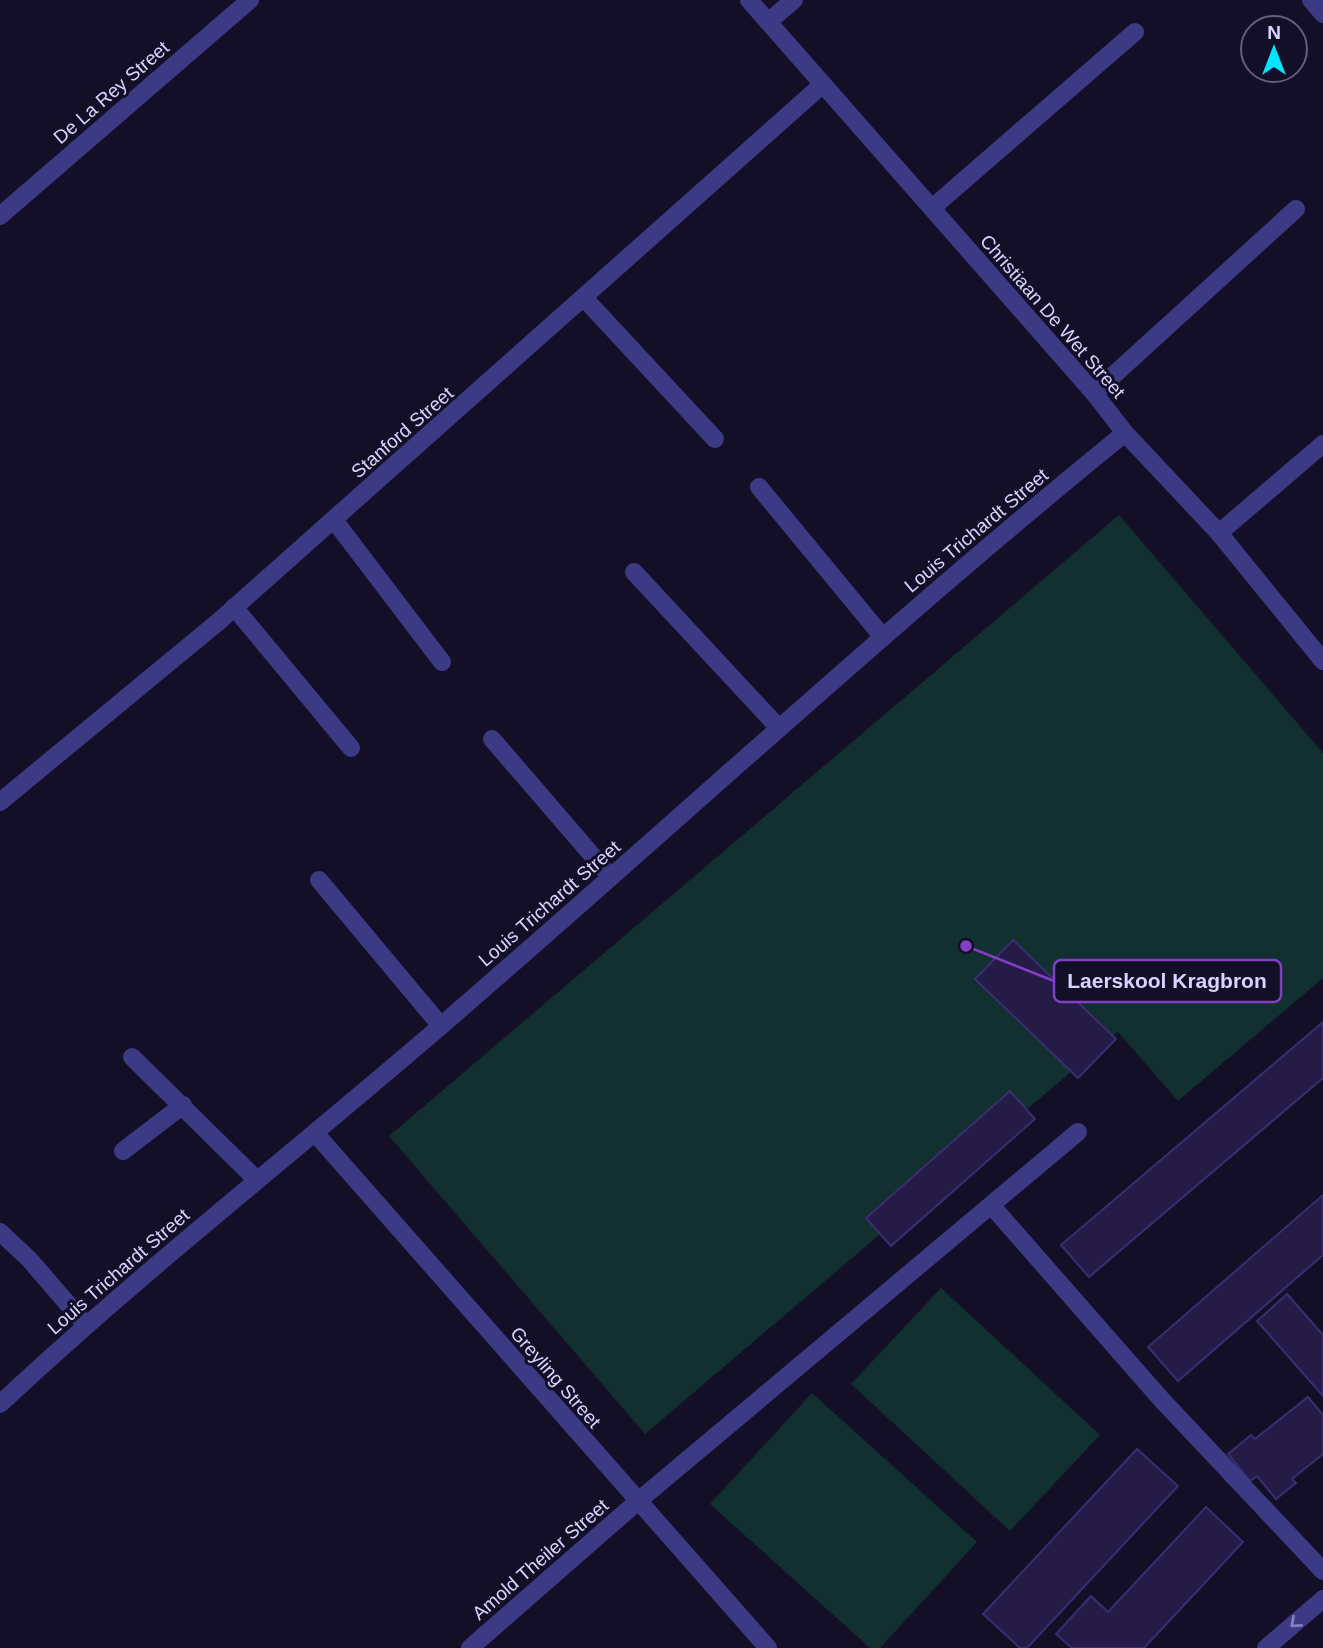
<svg xmlns="http://www.w3.org/2000/svg" width="1323" height="1648" viewBox="0 0 1323 1648" font-family="Helvetica,sans-serif">
	<style>
		.green { fill: #12302f }
		.building { fill: #241b47; stroke: #3b2d73; stroke-width: 2 }
		.lines { fill: none; stroke-linecap: round; stroke-linejoin: round }
		.minor { stroke: #3d3a85; stroke-width: 18 }
		.oneway { stroke: #837fbc }
		.labels { text-anchor: middle; stroke-width: 6; stroke-linejoin: round; paint-order: stroke }
		.street-label { font-size: 19px; fill: #d9d4ff; stroke: #130f26 }
		.leader { fill: none; stroke: #843dc5; stroke-width: 2.5 }
		.callout-dot { fill: #843dc5; stroke: #130f26; stroke-width: 2.5 }
		.callout { fill: #130f26; stroke: #843dc5; stroke-width: 2.5 }
		.callout-label { font-size: 21px; text-anchor: middle; font-weight: bold; fill: #d9d4ff }
	</style>
	<rect width="100%" height="100%" fill="#130f26"/>
	<path class="green" d="M1119,515L1323,753V978L1178,1101L1118,1032L645,1434L389,1136Z
		M941,1288L1100,1435L1010,1531L851,1384Z
		M812,1393L977,1542L880,1648H870L710,1504Z"/>
	<path class="building" d="M1013,940L1116,1039L1078,1078L975,979Z
		M1323,1022V1078L1089,1277L1061,1245Z
		M1010,1091L1035,1119L891,1246L866,1218Z
		M1323,1195V1255L1178,1381L1148,1347Z
		M1287,1294L1323,1335V1396L1257,1321Z
		M1308,1397L1323,1415V1454L1292,1479L1296,1483L1276,1499L1257,1476L1250,1481L1228,1454L1251,1435L1255,1439Z
		M1137,1449L1178,1486L1027,1648H1020L983,1614Z
		M1206,1507L1243,1542L1144,1648H1072L1056,1634L1091,1596L1108,1612Z"/>
	<g class="lines">
		<path class="minor" d="M749,0L1094,393L1125,433L1219,533L1323,661
			M1311,0L1323,14
			M768,22L794,0
			M932,208L1135,32
			M0,216L250,0
			M584,298L715,439
			M1094,393L1296,209
			M759,487L882,636
			M334,520L442,662
			M1219,533L1323,444
			M634,572L779,728
			M234,607L351,748
			M492,739L610,876
			M0,802L218,622L823,84
			M319,880L441,1026
			M132,1057L257,1180
			M315,1133L768,1648
			M123,1151L183,1105
			M991,1205L1161,1399L1323,1571
			M0,1232L29,1259L85,1324
			M0,1404C142,1271 295,1152 442,1025C670,828 891,623 1125,433
			M470,1648L637,1502L1078,1132
			M1266,1648L1323,1599"/>
	</g>
	<defs><path id="oneway-chevron" d="M-2-3.5L2.5 0L-2 3.5" fill="none" stroke-width="1.6" stroke-linecap="round" stroke-linejoin="round" transform="scale(1.75)"/></defs>
	<use class="oneway" href="#oneway-chevron" transform="translate(1295 1623) rotate(139)"/>
	<g class="labels">
		<g class="street-label">
			<text transform="translate(111 92) rotate(-41)" y="7">De La Rey Street</text>
			<text transform="translate(1053 316) rotate(49)" y="7">Christiaan De Wet Street</text>
			<text transform="translate(402 432) rotate(-41)" y="7">Stanford Street</text>
			<text transform="translate(976 530) rotate(-40)" y="7">Louis Trichardt Street</text>
			<text transform="translate(549 903) rotate(-41)" y="7">Louis Trichardt Street</text>
			<text transform="translate(118 1271) rotate(-41)" y="7">Louis Trichardt Street</text>
			<text transform="translate(556 1377) rotate(49)" y="7">Greyling Street</text>
			<text transform="translate(540 1559) rotate(-41)" y="7">Amold Theiler Street</text>
		</g>
	</g>
	<path class="leader" d="M966 946L1054 981"/>
	<circle class="callout-dot" cx="966" cy="946" r="7"/>
	<rect class="callout" x="1054" y="960" width="227" height="42" rx="7"/>
	<g class="callout-label">
		<text x="1167" y="988">Laerskool Kragbron</text>
	</g>
	<g transform="translate(1274 49)"><circle r="33" fill="#130f26" stroke="#625e7d" stroke-width="2"/>
	<path d="M0-5L12 26L0 18L-12 26Z" fill="#00e5ff"/>
	<text y="-10" font-size="19" font-weight="bold" text-anchor="middle" fill="#d9d4ff">N</text>
	</g>
</svg>
